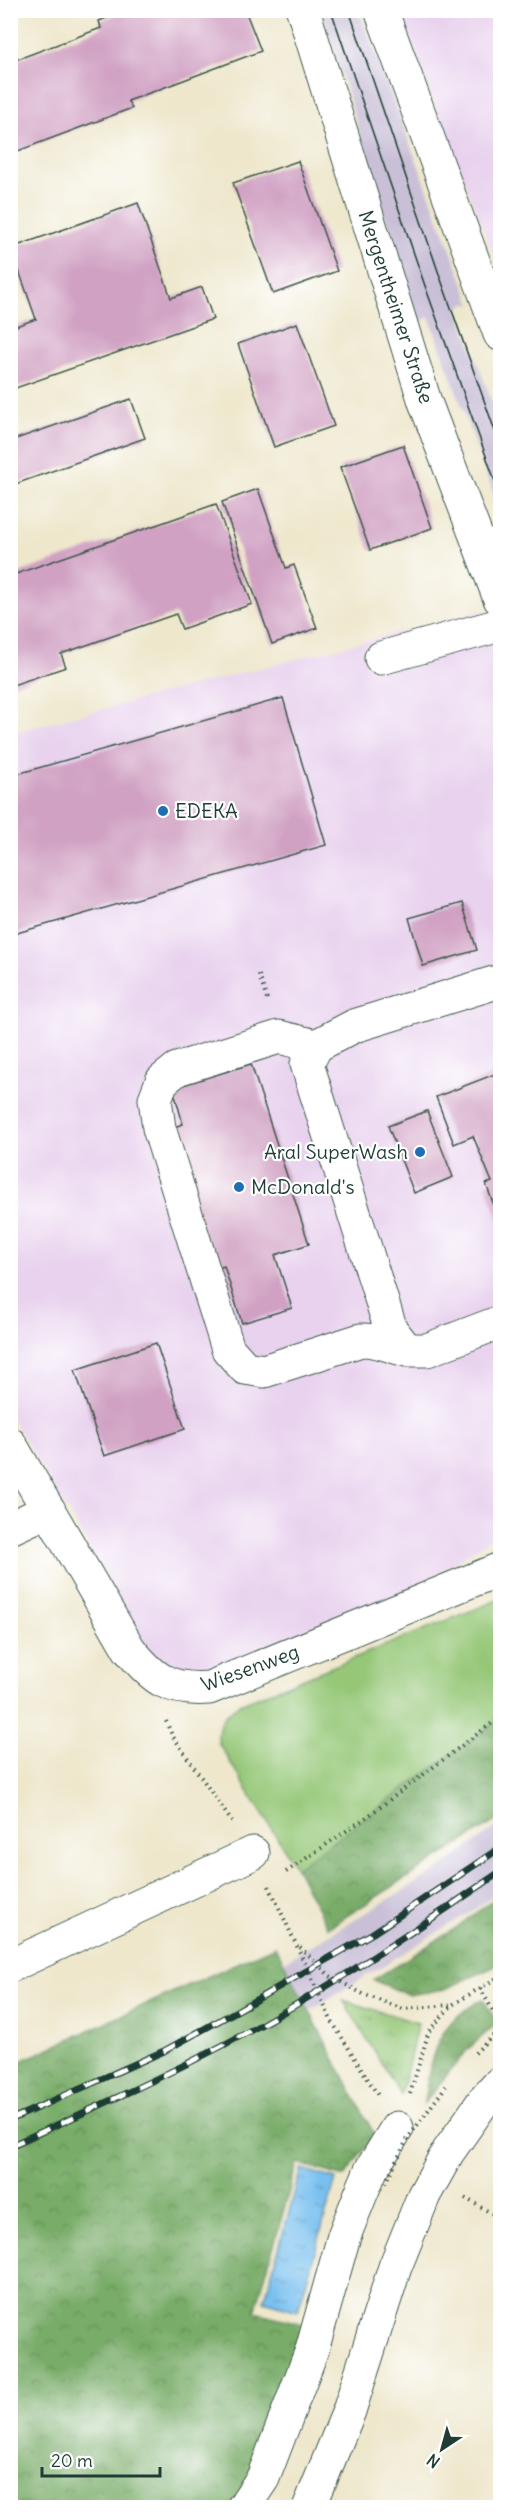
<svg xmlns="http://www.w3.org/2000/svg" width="511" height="2518" viewBox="0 0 511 2518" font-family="Delius,sans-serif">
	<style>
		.built { fill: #e8d2ee }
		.industrial { fill: #c9bfd7 }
		.grass { fill: url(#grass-tufts); stroke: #5a8256; stroke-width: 1.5 }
		.forest { fill: url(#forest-crowns); stroke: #4c744e; stroke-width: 1.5 }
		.garden { fill: #95c777; stroke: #5a8256; stroke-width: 1.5 }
		.water { fill: url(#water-ripples); stroke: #4c7e92; stroke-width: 1.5 }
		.building { fill: #d0a1c3 }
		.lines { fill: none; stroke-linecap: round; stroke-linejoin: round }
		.minor-casing { stroke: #3e564b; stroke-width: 35 }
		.major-casing { stroke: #3e564b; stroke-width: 35 }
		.path { stroke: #3e564b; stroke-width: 4; stroke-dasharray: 1.5 4.5; stroke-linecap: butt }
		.minor { stroke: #fff; stroke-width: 33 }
		.major { stroke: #fff; stroke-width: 33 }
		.tram { stroke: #1f3d34; stroke-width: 1.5 }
		.rail-casing { stroke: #1f3d34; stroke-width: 7 }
		.rail { stroke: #fff; stroke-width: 4.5; stroke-dasharray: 14; stroke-linecap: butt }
		.major-bridge-casing { stroke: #3e564b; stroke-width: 35; stroke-linecap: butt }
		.path-bridge { stroke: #3e564b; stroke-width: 4; stroke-dasharray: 1.5 4.5; stroke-linecap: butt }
		.major-bridge { stroke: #fff; stroke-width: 33 }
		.poi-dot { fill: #1f6fb2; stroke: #fff; stroke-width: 2 }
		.labels { text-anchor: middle; stroke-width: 4.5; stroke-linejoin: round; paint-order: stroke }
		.street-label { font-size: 20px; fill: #1f3d34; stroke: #fff }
		.poi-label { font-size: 20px; fill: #1f3d34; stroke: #fff; text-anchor: start }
	</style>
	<defs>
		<pattern id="grass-tufts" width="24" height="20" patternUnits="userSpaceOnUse" patternTransform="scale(1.5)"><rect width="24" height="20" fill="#95c777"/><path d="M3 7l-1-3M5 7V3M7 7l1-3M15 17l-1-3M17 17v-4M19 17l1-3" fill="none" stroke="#79a362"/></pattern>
		<pattern id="forest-crowns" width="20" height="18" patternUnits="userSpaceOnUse" patternTransform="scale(1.5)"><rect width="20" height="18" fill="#78ac68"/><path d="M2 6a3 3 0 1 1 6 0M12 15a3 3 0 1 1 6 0" fill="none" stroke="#628d56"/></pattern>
		<pattern id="water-ripples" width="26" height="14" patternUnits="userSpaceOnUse" patternTransform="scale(1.5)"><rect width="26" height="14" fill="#78c0f0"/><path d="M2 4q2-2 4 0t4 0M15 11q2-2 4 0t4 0" fill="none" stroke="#629dc3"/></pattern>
	</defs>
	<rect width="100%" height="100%" fill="#fff"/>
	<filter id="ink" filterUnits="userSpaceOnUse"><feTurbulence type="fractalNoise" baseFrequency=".0167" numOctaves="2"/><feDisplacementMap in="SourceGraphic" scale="12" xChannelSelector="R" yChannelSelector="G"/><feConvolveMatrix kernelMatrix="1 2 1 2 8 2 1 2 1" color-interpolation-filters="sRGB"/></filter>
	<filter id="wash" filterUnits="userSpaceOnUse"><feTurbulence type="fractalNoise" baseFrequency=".008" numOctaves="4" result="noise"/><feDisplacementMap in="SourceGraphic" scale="24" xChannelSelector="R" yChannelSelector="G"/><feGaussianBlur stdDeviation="1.35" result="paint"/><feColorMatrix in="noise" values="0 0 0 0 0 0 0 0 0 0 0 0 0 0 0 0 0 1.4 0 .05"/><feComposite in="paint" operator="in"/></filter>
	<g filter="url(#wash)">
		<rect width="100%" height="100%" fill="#eee7cc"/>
		<path class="built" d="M398,11H500V272Z
			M484,610L500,657V1532L398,1601L207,1672L190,1676L156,1665L78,1528L11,1417V733Z"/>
		<path class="industrial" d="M322,11H359L472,305L464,303L458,310L500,424V512L430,319L428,317L419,323L425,346Z
			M500,1824V1890L472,1911L255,2044L10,2102L223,1998L441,1868Z"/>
		<path class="grass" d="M343,2000L418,2023L401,2095Z"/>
		<path class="forest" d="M500,1719V1818L328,1928L296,1868Z
			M500,1895V1964L445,1989L409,1995L373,1980L453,1930Z
			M275,1946L374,2134L345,2177L297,2163L255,2312L324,2329L253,2507H11L10,2066Z
			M483,1999L497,2023L466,2051L424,2103C428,2073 433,2035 459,2015C466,2009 475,2004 483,1999Z"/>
		<path class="garden" d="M500,1599V1719L296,1868L219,1744C215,1724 224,1715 240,1704Z"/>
		<path class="water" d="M301,2169L336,2179L298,2311L264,2301Z"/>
		<g id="blocks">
			<path class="building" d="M127,10H245L261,51L128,101L132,108L10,154V62L101,28L99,21Z
				M298,161L337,271L273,294L233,183Z
				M138,203L171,298L202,287L213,319L10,390V328L36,319L11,248Z
				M297,323L334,426L274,447L238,344Z
				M131,399L145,438L10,486V441Z
				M403,445L432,528L370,550L340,467Z
				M258,489L286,568L294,565L317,628L272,644L222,502Z
				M216,504L252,604L182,629L176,614L61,654L66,667L10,686V576Z
				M283,698L326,845L10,935V776Z
				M462,903L477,950L423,966L409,918Z
				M251,1064L309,1244L275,1255L292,1308L242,1323L224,1266L213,1270L168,1129L183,1124L173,1088Z
				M500,1072V1222L486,1184L492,1182L473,1136L454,1144L436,1097Z
				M427,1111L453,1177L414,1193L388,1126Z
				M156,1343L185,1429L104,1456L75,1370Z"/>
		</g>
	</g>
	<g filter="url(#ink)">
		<use href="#blocks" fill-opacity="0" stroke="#3e564b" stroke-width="1.5"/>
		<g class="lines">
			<g class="minor-casing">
				<path id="minor" d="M381,658L500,625
					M500,981L354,1026L316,1046L307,1064L391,1330L407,1350H427L500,1322
					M316,1046L279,1037L177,1069L162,1081L155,1099L159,1128L228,1349L245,1368L264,1371L361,1340C377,1339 391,1347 407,1350
					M10,1444L129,1649C153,1679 169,1691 209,1688L500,1569
					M10,1528L49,1510
					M10,1966L253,1853
					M243,2508L263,2478L312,2350L344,2236L360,2196L371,2170L397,2128"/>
			</g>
			<g class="major-casing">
				<path id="major" d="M303,10L425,402L500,599
					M381,10L500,334
					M483,2102L500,2083"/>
			</g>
			<path class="path" d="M496,665L500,678
				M259,975L268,1003
				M166,1721L172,1735L232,1822
				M286,1872L364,1819L500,1717
				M269,1886L331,2020L379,2097
				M300,1947L330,1976L365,1995L403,2009L450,2005
				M480,1988L500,2023
				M475,2053L500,2029
				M410,2094L429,2031L452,2005L500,1976
				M465,2198L500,2218"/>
			<use href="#minor" class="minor"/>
			<use href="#major" class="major"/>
			<path class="tram" d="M331,10L424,283L500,495
				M349,10L439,274L500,445"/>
			<g class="rail-casing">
				<path id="rail" d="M10,2120L164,2051L233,2013L373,1933L500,1848
					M10,2146C90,2110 169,2075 246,2033C334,1985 417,1929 500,1872"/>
			</g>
			<use href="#rail" class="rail"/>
			<g class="major-bridge-casing">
				<path id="major-bridge" d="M309,2508L349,2411L395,2267L424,2195L448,2152L483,2102"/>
			</g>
			<path class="path-bridge" d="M385,2183L408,2138L446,2086"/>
			<use href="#major-bridge" class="major-bridge"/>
		</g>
	</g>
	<g class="poi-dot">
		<circle cx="163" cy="811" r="6"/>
		<circle cx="420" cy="1152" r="6"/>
		<circle cx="239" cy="1187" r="6"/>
	</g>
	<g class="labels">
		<g class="street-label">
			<text transform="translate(396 307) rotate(72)" y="7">Mergentheimer Straße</text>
			<text transform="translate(250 1668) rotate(-20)" y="7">Wiesenweg</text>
		</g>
		<g class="poi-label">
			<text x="175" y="818">EDEKA</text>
			<text x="408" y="1159" text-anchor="end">Aral SuperWash</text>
			<text x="251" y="1194">McDonald's</text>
		</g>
	</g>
	<rect width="511" height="2518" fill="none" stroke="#fff" stroke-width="36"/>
	<g transform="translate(442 2449) rotate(216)" stroke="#ffffff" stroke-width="4.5" paint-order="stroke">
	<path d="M0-4.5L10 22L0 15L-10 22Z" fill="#1f3d34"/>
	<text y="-9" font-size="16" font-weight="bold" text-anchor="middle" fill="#1f3d34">N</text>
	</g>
	<path d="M42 2467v9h118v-9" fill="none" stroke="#1f3d34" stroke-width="3"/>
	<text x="51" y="2467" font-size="18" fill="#1f3d34" stroke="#ffffff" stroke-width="4.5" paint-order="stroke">20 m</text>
</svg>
